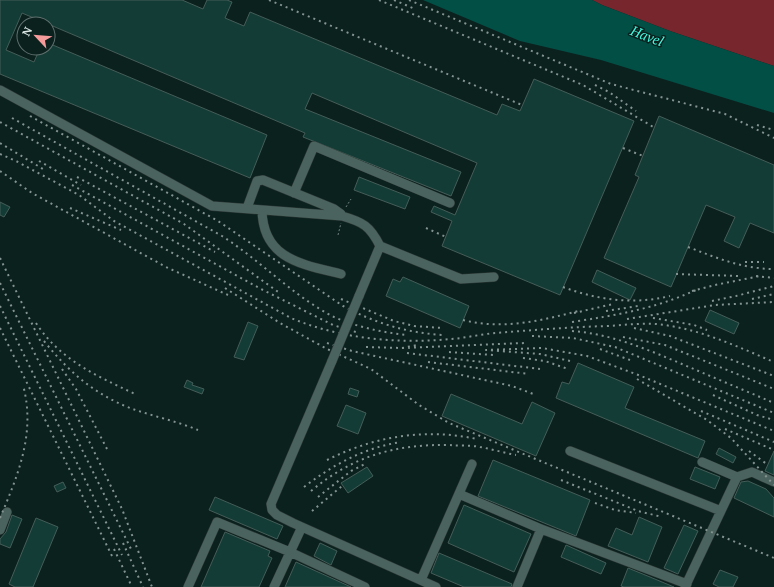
<svg xmlns="http://www.w3.org/2000/svg" width="774" height="587" viewBox="0 0 774 587" font-family="'PT Serif',serif">
	<style>
		.forest { fill: #78262d }
		.water { fill: #024f46 }
		.building { fill: #143c36; stroke: #455d58 }
		.lines { fill: none; stroke-linecap: round; stroke-linejoin: round }
		.minor-casing { stroke: #2c3835; stroke-width: 10 }
		.path { stroke: #70817e; stroke-width: 1; stroke-dasharray: 2 2; stroke-linecap: butt }
		.minor { stroke: #4b635e; stroke-width: 9 }
		.rail { stroke: #849491; stroke-width: 2; stroke-dasharray: 2 4; stroke-linecap: butt }
		.minor-bridge-casing { stroke: #2c3835; stroke-width: 10; stroke-linecap: butt }
		.minor-bridge { stroke: #4b635e; stroke-width: 9 }
		.labels { text-anchor: middle; stroke-width: 3; stroke-linejoin: round; paint-order: stroke }
		.water-label { font-size: 14px; font-style: italic; fill: #43f6de; stroke: #0b211e }
	</style>
	<rect width="100%" height="100%" fill="#0b211e"/>
	<path class="forest" d="M592,0H774V66L670,31L602,5Z"/>
	<path class="water" d="M423,0H592L602,5L670,31L774,66V113L601,60L520,41Z"/>
	<path class="building" d="M0,0H182L203,9L207,0H227L232,2L225,18L244,26L250,12L497,115L502,104L520,111L534,79L634,121L560,295L442,246L452,221L431,212L434,206L455,215L477,163L312,93L305,109L461,172L451,196L303,137L305,133L22,13L6,50L34,62L40,48H48V43L267,135L250,178L0,74Z
		M659,116L774,165V233L750,223L739,248L724,241L735,217L706,205L671,287L604,258L639,177L635,175Z
		M359,177L410,197L405,209L354,190Z
		M0,202L10,207L4,217L0,215Z
		M597,270L636,288L630,300L592,282Z
		M403,277L469,306L460,328L386,296L393,279L400,282Z
		M710,310L739,323L734,334L705,321Z
		M248,322L258,326L244,360L234,357Z
		M578,363L634,387L625,408L705,441L698,458L556,398L562,382L569,384Z
		M187,380L193,383L192,385L204,389L202,394L184,387Z
		M350,388L359,391L357,397L348,394Z
		M451,394L522,424L532,402L555,413L536,456L442,416Z
		M346,405L366,413L358,434L337,426Z
		M719,448L736,457L733,463L716,454Z
		M774,451V475L765,471Z
		M493,460L590,500L576,536L478,496Z
		M367,467L373,476L348,493L341,483Z
		M695,467L720,477L715,489L690,479Z
		M748,481L766,489L774,498V517L734,498L741,482Z
		M63,482L66,488L57,492L54,486Z
		M215,497L283,526L277,539L209,510Z
		M464,505L531,534L514,572L448,543Z
		M12,515L22,519L10,548L0,544V539L6,532Z
		M639,517L662,527L648,562L608,546L616,528L632,535Z
		M36,518L58,527L33,587H15L9,584Z
		M684,525L698,531L678,574L664,568Z
		M225,532L270,551L268,556L272,558L259,587H201Z
		M320,543L337,551L331,565L314,556Z
		M566,545L606,563L601,574L561,557Z
		M439,553L512,584L511,587H464L431,573Z
		M296,562L351,587H285Z
		M628,568L650,577L674,587H624L621,586Z
		M720,570L738,577L733,587H719L713,584Z"/>
	<g class="lines">
		<g class="minor-casing">
			<path id="minor" d="M0,90L212,206L342,216C363,222 370,226 380,246L359,296
				M294,193L314,146L450,203
				M247,208L257,181L263,180L334,209L341,214
				M262,210C263,259 301,264 341,274
				M380,246L461,279L494,277
				M332,361L271,504L272,510L277,515L293,523L436,587
				M570,451L721,511
				M702,462L737,477
				M459,494L541,529L517,587
				M541,529L687,584
				M0,530L7,512
				M421,580L472,464
				M188,587L217,522L290,552L365,587
				M274,587L300,531
				M685,587L737,477L752,472L774,482"/>
		</g>
		<path class="path" d="M346,207L351,199
			M338,235L341,223"/>
		<use href="#minor" class="minor"/>
		<path class="rail" d="M269,0L522,105
			M379,0L583,85L655,128
			M394,0L415,9
			M409,0L611,84L725,114L774,138
			M595,85L609,92L636,111
			M30,116L218,221L343,306C375,323 407,333 443,335
			M12,118L222,236C261,261 293,296 334,317C357,327 381,332 406,335
			M0,122L184,224L281,294
			M757,125L774,130
			M0,143L43,169
			M623,148L643,156
			M0,154L16,161L79,195L114,221L291,318C341,339 397,344 451,339C466,338 481,334 496,333C533,330 570,327 608,326C624,325 640,323 656,324C698,328 736,346 774,362
			M39,161L81,185
			M0,171L32,193L166,267L228,295
			M77,177L215,252
			M72,185L261,289L333,325L356,332
			M70,208L121,230
			M426,228L446,237
			M688,247C717,258 743,269 774,269
			M0,258L122,509L152,587
			M745,262H764
			M676,274L738,276
			M756,276L774,278
			M0,283L131,549
			M563,287C598,300 633,305 670,296
			M225,288L280,323L327,349L371,369L419,405L449,423L774,558
			M692,291L715,285L760,276
			M341,299L394,321L414,326L442,328
			M752,299L774,294
			M712,301L736,296L774,286
			M0,306L122,555
			M606,311L638,306
			M574,313L613,304
			M653,318L694,325L707,330
			M627,319L715,305L774,302
			M463,320C502,330 540,321 578,311
			M572,322C617,315 654,309 696,290
			M36,323C60,360 97,376 135,394
			M0,328L113,558
			M634,328L670,336L774,376
			M572,331C613,334 651,351 689,367C717,379 746,391 774,403
			M532,336L573,338L615,347L774,413
			M623,337L665,345L774,389
			M44,341C68,371 94,394 130,408C152,416 176,421 198,430
			M327,343L352,351L512,386L536,395
			M366,347L402,348L525,343
			M402,348L417,345
			M600,349L630,360
			M449,352L493,355
			M407,353L540,369
			M523,358L545,361L568,369
			M570,361L540,354L486,350L542,348L587,356L641,376L774,431
			M428,362L529,374
			M62,369L76,389L107,449
			M637,379L707,420L731,438L774,485
			M713,395L757,415L774,420
			M701,411L774,442
			M725,429L774,450
			M749,451L768,465
			M327,460C375,436 425,428 477,439
			M561,480L638,511L662,517
			M304,487C334,464 364,448 401,442
			M311,491C353,456 395,444 450,445C459,446 470,445 480,447C492,449 504,453 516,455
			M318,497L351,471L365,464
			M595,503L615,510L636,513
			M312,511L342,486
			M0,518C18,475 36,433 23,385
			M123,543L143,587
			M114,549L132,587"/>
		<g class="minor-bridge-casing">
			<path id="minor-bridge" d="M332,361L359,296"/>
		</g>
		<use href="#minor-bridge" class="minor-bridge"/>
	</g>
	<g class="labels">
		<g class="water-label">
			<text transform="translate(647 36) rotate(21)" y="5">Havel</text>
		</g>
	</g>
	<g transform="translate(36 36) rotate(296)"><circle r="19" fill="#0b211e" stroke="#5f716e"/>
	<path d="M0-3L7 15L0 10L-7 15Z" fill="#f59b9c"/>
	<text y="-6" font-size="11" font-weight="bold" text-anchor="middle" fill="#ddeae7">N</text>
	</g>
</svg>
